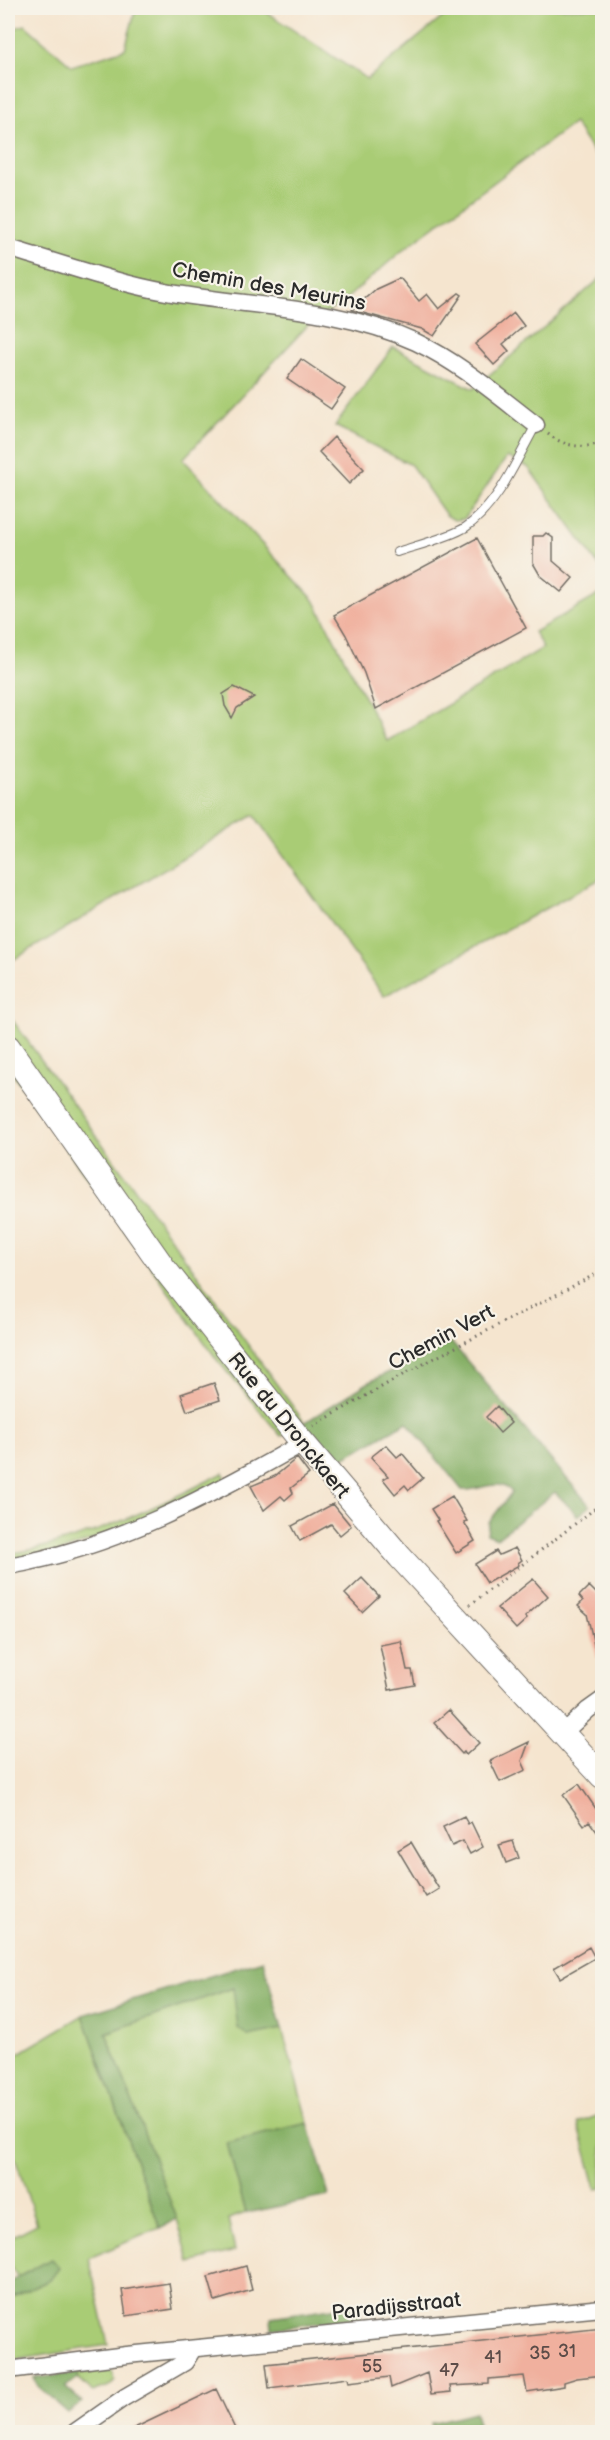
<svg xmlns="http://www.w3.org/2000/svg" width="610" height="2440" viewBox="0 0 610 2440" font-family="'Balsamiq Sans',sans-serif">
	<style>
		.green { fill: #a9cc75; stroke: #6a7c50; stroke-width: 1.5 }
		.forest { fill: #86b066; stroke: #586e48; stroke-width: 1.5 }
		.building { fill: #f0b09e }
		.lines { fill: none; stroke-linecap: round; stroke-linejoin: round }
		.lane-casing { stroke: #726c64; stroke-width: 10 }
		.street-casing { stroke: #726c64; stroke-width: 19 }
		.secondary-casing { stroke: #726c64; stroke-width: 26 }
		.path { stroke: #726c64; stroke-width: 3; stroke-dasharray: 1.5 4.5; stroke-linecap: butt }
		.lane { stroke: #fff; stroke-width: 8 }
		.street { stroke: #fff; stroke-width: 16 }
		.secondary { stroke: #fff; stroke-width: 24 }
		.labels { text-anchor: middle; stroke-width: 4.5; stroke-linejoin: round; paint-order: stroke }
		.number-label { font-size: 18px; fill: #5c4c48 }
		.street-label { font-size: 21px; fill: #2b2b2b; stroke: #f7f3e8 }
	</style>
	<rect width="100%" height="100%" fill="#f7f3e8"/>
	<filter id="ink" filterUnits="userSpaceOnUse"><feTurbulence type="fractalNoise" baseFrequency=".0167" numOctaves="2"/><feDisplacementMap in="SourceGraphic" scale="12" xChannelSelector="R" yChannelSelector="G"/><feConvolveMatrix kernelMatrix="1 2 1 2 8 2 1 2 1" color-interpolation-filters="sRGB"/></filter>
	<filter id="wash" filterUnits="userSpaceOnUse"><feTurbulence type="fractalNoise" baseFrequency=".008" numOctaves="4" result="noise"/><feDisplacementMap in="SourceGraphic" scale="24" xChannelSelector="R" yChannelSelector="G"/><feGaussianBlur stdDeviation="1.35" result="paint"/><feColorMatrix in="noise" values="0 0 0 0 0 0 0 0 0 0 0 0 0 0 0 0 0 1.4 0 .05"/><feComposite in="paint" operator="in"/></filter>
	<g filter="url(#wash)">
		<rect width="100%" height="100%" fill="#f5e5cf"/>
		<path class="green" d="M136,8H260L367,79L454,8H602V166L574,123L404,249L339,305L310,323L183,459L314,600L387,741L543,648L534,632L602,593V878L384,996L254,815L8,963V30L25,25L72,66L125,49Z
			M602,277V570L528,467L507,457L464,519L454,520L446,515L411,465L335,426L393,347L473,389Z
			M8,1014L304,1422L281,1436L218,1361L8,1067Z
			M223,1473L232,1487L8,1572V1554C84,1542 155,1508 223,1473Z
			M233,1988L248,2036L282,2029L308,2123L227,2143L246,2213L228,2219L235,2251L190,2263L177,2219L106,2033Z
			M83,2015L160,2228L89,2258L108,2345L8,2361V2299L50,2280L51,2260L18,2277L8,2262V2239L37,2224L15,2158L8,2161V2060Z
			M602,2114V2188L596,2189L578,2123Z
			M112,2371L115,2380L109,2386L93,2392L78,2378V2373Z"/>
		<path class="forest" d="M451,1342L590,1506L578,1516L555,1492L497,1538L487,1534L489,1522L512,1492C498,1477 480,1491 462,1490L407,1422L333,1464L304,1423L371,1381Z
			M263,1960L282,2029L248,2036L238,2028L233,1988L106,2033L177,2219L160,2228L83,2015Z
			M308,2123L329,2196L246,2213L227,2143Z
			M51,2259L59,2268L50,2280L8,2299V2283Z
			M359,2304L361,2317L272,2329L271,2317Z
			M78,2373V2378L65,2387L82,2402L68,2413L38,2386L34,2378Z
			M475,2412L480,2432H433L431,2423Z"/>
		<g id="blocks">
			<path class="building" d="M400,278L419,301L427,294L439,309L459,293L462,295L434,336L422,329L352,310L376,289Z
				M514,313L524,326L503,344L509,351L494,365L475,344Z
				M301,359L345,389L331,409L287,379Z
				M334,437L364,469L349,484L319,452Z
				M546,533L553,538V561L573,578L561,592L540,575L533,563V536H543Z
				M477,538L526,628L376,709L364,673L346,635L334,615Z
				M234,687L254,697L237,708L232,718L225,706L223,694Z
				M214,1383L220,1400L187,1411L181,1394Z
				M497,1406L511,1423L500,1433L486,1417Z
				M386,1445L397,1457L402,1453L423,1478L409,1490L405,1485L395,1494L383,1479L388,1476L371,1457Z
				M297,1458L309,1474L291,1488L293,1493L285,1500L281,1496L264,1510L251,1486L275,1476Z
				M452,1496L467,1521L464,1522L475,1541L456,1553L436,1521L438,1520L431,1509Z
				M333,1504L351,1526L340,1535L331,1524L300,1541L292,1526Z
				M515,1548L522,1560L518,1563L519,1565L487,1583L475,1564L496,1551L499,1555Z
				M362,1578L379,1596L362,1612L345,1594Z
				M533,1579L548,1596L525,1617L527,1619L516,1629L497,1608Z
				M589,1586L603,1600V1658H597L587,1614L578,1606L583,1601L579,1596Z
				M401,1641L407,1670H412L415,1685L389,1690L380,1645Z
				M449,1710L479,1743L466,1755L464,1752L462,1754L434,1723Z
				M529,1742L522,1761L526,1770L500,1782L490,1761Z
				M579,1784L603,1819V1840L589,1821L584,1825L563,1795Z
				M464,1817L468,1824L471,1822L483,1847L470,1854L463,1841L452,1846L443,1827Z
				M513,1841L519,1858L506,1863L499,1845Z
				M411,1842L439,1889L426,1897L398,1850Z
				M589,1947L595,1958L560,1978L554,1968Z
				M246,2266L252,2290L215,2301L208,2277Z
				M169,2283L173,2309L126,2316L122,2290Z
				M603,2328V2375L577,2378L564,2382V2386L527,2392L524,2376L489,2379V2384L450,2386L451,2392L431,2394L427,2373L391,2388L389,2377L349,2382L348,2378L269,2388L266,2364Z
				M216,2389L237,2433H124Z"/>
		</g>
	</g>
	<g filter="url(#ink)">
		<use href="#blocks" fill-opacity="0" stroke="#726c64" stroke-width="1.5"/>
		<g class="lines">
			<g class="lane-casing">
				<path id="lane" d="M397,552C415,546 451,537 466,527C499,504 517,459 536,425"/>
			</g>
			<g class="street-casing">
				<path id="street" d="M8,248C60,263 112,282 166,292C249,307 337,306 416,342C460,363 497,395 536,425
					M8,1566C114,1548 210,1496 303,1443
					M562,1734L588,1710L602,1700
					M8,2370L127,2355L602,2308
					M75,2432L125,2397L185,2362L193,2349"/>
			</g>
			<g class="secondary-casing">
				<path id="secondary" d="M8,1047L163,1267L298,1437L400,1557L602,1776"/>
			</g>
			<path class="path" d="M548,434C563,446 584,450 602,442
				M313,1426L406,1373L602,1271
				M470,1605L602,1503"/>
			<use href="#lane" class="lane"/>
			<use href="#street" class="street"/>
			<use href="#secondary" class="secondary"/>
		</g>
	</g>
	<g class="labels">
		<g class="number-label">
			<text x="567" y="2357">31</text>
			<text x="540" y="2359">35</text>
			<text x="493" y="2363">41</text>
			<text x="372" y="2372">55</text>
			<text x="449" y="2376">47</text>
		</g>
		<g class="street-label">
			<text transform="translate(269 286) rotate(10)" y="7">Chemin des Meurins</text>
			<text transform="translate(441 1337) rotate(-28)" y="7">Chemin Vert</text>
			<text transform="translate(289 1425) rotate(51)" y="7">Rue du Dronckaert</text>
			<text transform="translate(396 2306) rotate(-6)" y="7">Paradijsstraat</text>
		</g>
	</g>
	<rect width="610" height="2440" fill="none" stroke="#f7f3e8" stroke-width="30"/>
</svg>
